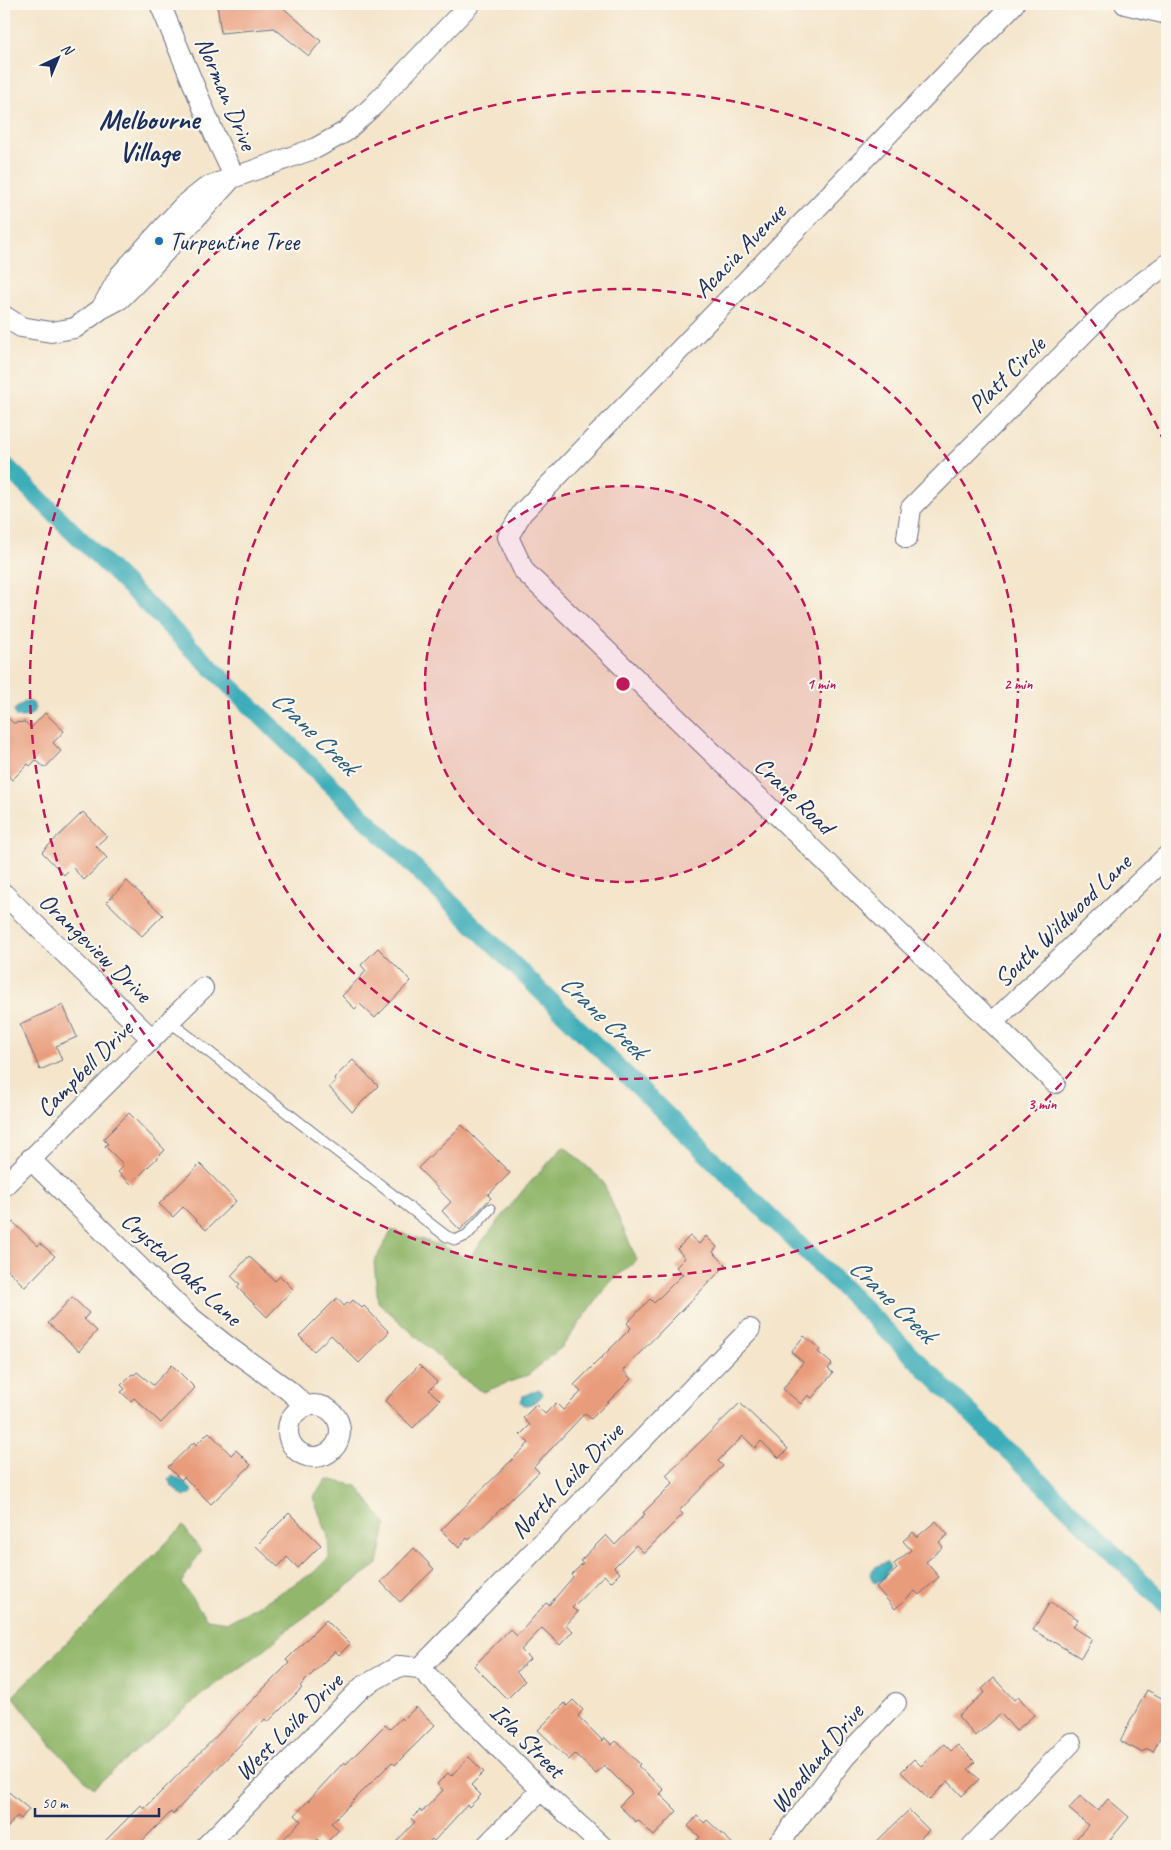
<svg xmlns="http://www.w3.org/2000/svg" width="1171" height="1850" viewBox="0 0 1171 1850" font-family="Caveat,sans-serif">
	<style>
		.forest { fill: #92b76c; stroke: #567365 }
		.water { fill: #3dadb9; stroke: #2c6e8c }
		.lines { fill: none; stroke-linecap: round; stroke-linejoin: round }
		.canal { stroke: #3dadb9; stroke-width: 18 }
		.building { fill: #e99c7c }
		.service-casing { stroke: #676f84; stroke-width: 12 }
		.minor-casing { stroke: #676f84; stroke-width: 22 }
		.service { stroke: #fff; stroke-width: 10 }
		.minor { stroke: #fff; stroke-width: 20 }
		.ring { fill: none; stroke: #c2185b; stroke-width: 2.5; stroke-dasharray: 9 6 }
		.poi-dot { fill: #1f6fb2; stroke: #fbf7ec; stroke-width: 2 }
		.labels { text-anchor: middle; stroke-width: 4.5; stroke-linejoin: round; paint-order: stroke }
		.street-label { font-size: 25px; fill: #1b2f5e; stroke: #fbf7ec }
		.poi-label { font-size: 25px; fill: #1b2f5e; stroke: #fbf7ec; text-anchor: start }
		.water-label { font-size: 26px; font-style: italic; fill: #275b7e; stroke: #fbf7ec }
		.quarter-label { font-size: 28px; font-weight: bold; fill: #1b2f5e; stroke: #fbf7ec }
		.centre { fill: #c2185b; stroke: #fbf7ec; stroke-width: 2.5 }
		.ring-label { font-size: 15px; text-anchor: middle; font-weight: bold; fill: #c2185b; stroke: #fbf7ec; stroke-width: 4.5; stroke-linejoin: round; paint-order: stroke }
	</style>
	<rect width="100%" height="100%" fill="#fbf7ec"/>
	<filter id="ink" filterUnits="userSpaceOnUse"><feTurbulence type="fractalNoise" baseFrequency=".02" numOctaves="2"/><feDisplacementMap in="SourceGraphic" scale="10" xChannelSelector="R" yChannelSelector="G"/><feConvolveMatrix kernelMatrix="1 2 1 2 8 2 1 2 1" color-interpolation-filters="sRGB"/></filter>
	<filter id="wash" filterUnits="userSpaceOnUse"><feTurbulence type="fractalNoise" baseFrequency=".0096" numOctaves="4" result="noise"/><feDisplacementMap in="SourceGraphic" scale="20" xChannelSelector="R" yChannelSelector="G"/><feGaussianBlur stdDeviation="1.12" result="paint"/><feColorMatrix in="noise" values="0 0 0 0 0 0 0 0 0 0 0 0 0 0 0 0 0 1.4 0 .05"/><feComposite in="paint" operator="in"/></filter>
	<g filter="url(#wash)">
		<rect width="100%" height="100%" fill="#f4e5cb"/>
		<path class="forest" d="M564,1146L602,1180L637,1260L608,1284L562,1347L528,1375L483,1392L462,1378L378,1302L374,1262L392,1230L442,1246L468,1259L524,1189Z
			M327,1479L357,1486L386,1525L378,1564L291,1627L259,1654L205,1692L93,1788L52,1746L13,1696L183,1526L201,1551L181,1583L207,1619L228,1622L263,1603L313,1573L329,1557L328,1536L313,1497Z"/>
		<path class="water" d="M26,701L33,703L35,709C32,718 24,717 16,717L14,710Z
			M539,1389L543,1393C542,1399 530,1406 524,1405L521,1402L523,1396Z
			M173,1476L187,1484L192,1491V1493L184,1497C178,1492 171,1486 168,1479Z
			M887,1562L890,1567L883,1579L877,1583L873,1582L870,1574C873,1567 880,1564 887,1562Z"/>
		<g class="lines">
			<path class="canal" d="M4,464L1167,1606"/>
		</g>
		<g id="blocks">
			<path class="building" d="M217,4H279L321,41L309,56L274,28L221,33Z
				M45,713L64,731L53,743L61,751L45,768L36,760L30,766L28,764L12,780L4,772V714L13,723L25,722L31,728Z
				M83,812L107,836L96,846L107,858L84,880L72,867L64,875L42,852Z
				M127,881L163,915L142,936L107,902Z
				M378,948L411,981L375,1018L360,1004L355,1009L342,996L366,971L361,965Z
				M63,1005L77,1037L56,1046L62,1060L40,1070L20,1024Z
				M353,1060L378,1086L352,1112L329,1087L336,1081L334,1078Z
				M129,1113L165,1150L131,1184L118,1172L123,1167L121,1166L123,1164L105,1146L108,1144L103,1139Z
				M462,1125L510,1173L488,1195L491,1198L460,1230L442,1211L451,1202L418,1168Z
				M200,1164L236,1201L206,1230L183,1207L173,1217L159,1204Z
				M13,1222L38,1246L40,1243L55,1256L25,1287L4,1266V1232Z
				M690,1236L699,1244L706,1236L717,1247L713,1252L726,1265L623,1370L631,1379L591,1419L585,1413L534,1467L539,1472L469,1540L467,1538L459,1548L441,1530L529,1443L520,1435L530,1425L523,1418L536,1405L545,1414L556,1403L563,1410L581,1392L574,1385L631,1328L627,1323L650,1299L654,1303L683,1274L676,1267L685,1258L677,1249Z
				M249,1256L275,1281L280,1276L293,1289L267,1317L237,1287L240,1284L231,1276Z
				M72,1297L89,1313L84,1319L97,1331L79,1351L48,1323Z
				M337,1298L344,1306L347,1303L349,1304L353,1300L362,1308L364,1306L389,1332L359,1363L331,1335L314,1351L299,1336Z
				M804,1336L820,1349L818,1352L832,1364L828,1369L833,1373L812,1398L808,1395L801,1404L783,1389L803,1362L791,1352Z
				M172,1365L195,1388L161,1423L134,1398L131,1401L121,1392L125,1389L121,1385L132,1374L134,1375L137,1372L153,1385Z
				M419,1365L437,1382L429,1390L440,1400L413,1428L385,1401Z
				M740,1403L788,1449L779,1458L761,1441L755,1448L743,1436L718,1461L723,1466L679,1511L683,1514L644,1553L636,1545L614,1567L620,1573L611,1582L604,1575L572,1608L578,1612L566,1625L573,1631L560,1645L542,1628L521,1650L530,1659L516,1672L525,1681L507,1699L474,1666L510,1629L517,1636L546,1603L549,1605L573,1577L571,1575L583,1563L580,1561L606,1535L615,1545L645,1514L643,1513L673,1483L666,1475Z
				M209,1432L231,1455L236,1450L251,1465L211,1504L184,1477L181,1480L168,1467L194,1442L196,1445Z
				M289,1513L321,1545L298,1568L287,1557L278,1567L256,1546Z
				M936,1521L948,1535L939,1542L943,1547L926,1562L939,1577L919,1595L915,1591L895,1609L876,1587L897,1569L894,1564L911,1550L903,1541L913,1532L917,1537Z
				M414,1548L434,1569L400,1602L381,1582Z
				M1050,1602L1078,1619L1073,1627L1092,1639L1081,1658L1033,1630Z
				M326,1620L350,1644L339,1655L335,1651L300,1686L302,1688L268,1722L265,1719L173,1814L171,1812L137,1846H100L141,1805L144,1809L289,1663L286,1660Z
				M994,1678L1014,1700L1018,1696L1034,1715L1016,1731L1001,1714L975,1736L958,1716L985,1692L982,1689Z
				M1147,1690L1167,1701V1724L1153,1752L1148,1749L1141,1752L1120,1741Z
				M573,1700L583,1710L578,1716L603,1741L605,1738L612,1745L616,1741L640,1764L638,1766L664,1790L660,1794L677,1811L654,1836L638,1820L636,1822L619,1806L632,1793L604,1765L596,1774L575,1754L569,1760L538,1730L565,1703L567,1706Z
				M416,1707L435,1725L395,1765L392,1762L331,1823L339,1830L324,1845L318,1839L311,1846H277L301,1821L295,1815L344,1762L346,1764L385,1725L390,1729L401,1718L403,1720Z
				M944,1744L951,1751L958,1745L975,1762L968,1769L979,1779L962,1796L948,1781L929,1800L901,1772L914,1759L921,1766Z
				M469,1757L484,1772L471,1785L481,1795L469,1807L467,1805L434,1841L432,1839L425,1846H392L415,1822L411,1819L420,1810L422,1812L443,1790L437,1784L448,1773L451,1776Z
				M4,1788L29,1809L21,1819L17,1816L4,1832Z
				M1080,1796L1098,1811L1108,1799L1129,1817L1105,1846H1070L1088,1825L1069,1809Z
				M909,1810L929,1830L912,1846H872Z
				M697,1816L704,1823L707,1820L735,1846H691L700,1837L688,1826Z"/>
		</g>
	</g>
	<g filter="url(#ink)">
		<use href="#blocks" fill-opacity="0" stroke="#676f84" stroke-width="1"/>
		<g class="lines">
			<g class="service-casing">
				<path id="service" d="M169,1021L446,1236L456,1240L467,1235L490,1209"/>
			</g>
			<g class="minor-casing">
				<path id="minor" d="M160,4L215,136L234,176
					M1014,4L522,513L508,537L524,571L1055,1083
					M1125,4L1167,14
					M101,309L120,275L183,206L207,187L316,148L345,132L374,105L470,4
					M4,316L21,327L51,332L75,328L101,309L120,299L143,276L231,179
					M907,538L911,508L1111,306L1167,264
					M4,894L151,1038
					M993,1022L1167,856
					M30,1159L189,1316L227,1346L288,1390L306,1406
					M4,1186L203,988
					M288 1431a26 26 0 1 1 52 0a26 26 0 1 1-52 0Z
					M420,1668L750,1329
					M420,1668L541,1790L602,1846
					M206,1846L362,1687L399,1666L420,1668
					M486,1846L541,1790
					M777,1846L845,1757L896,1703
					M972,1846L1071,1743"/>
			</g>
			<use href="#service" class="service"/>
			<use href="#minor" class="minor"/>
		</g>
	</g>
	<circle cx="623" cy="684" r="198" fill="#c2185b" fill-opacity=".12"/>
	<g class="ring">
		<circle cx="623" cy="684" r="198"/>
		<circle cx="623" cy="684" r="395"/>
		<path d="M1167 920A593 593 0 1 1 1167 448"/>
	</g>
	<circle class="poi-dot" cx="159" cy="241" r="5"/>
	<g class="labels">
		<g class="street-label">
			<text transform="translate(227 93) rotate(67)" y="9">Norman Drive</text>
			<text transform="translate(739 250) rotate(-46)" y="9">Acacia Avenue</text>
			<text transform="translate(1006 374) rotate(-45)" y="9">Platt Circle</text>
			<text transform="translate(795 795) rotate(44)" y="9">Crane Road</text>
			<text transform="translate(1062 920) rotate(-44)" y="9">South Wildwood Lane</text>
			<text transform="translate(96 947) rotate(44)" y="9">Orangeview Drive</text>
			<text transform="translate(84 1068) rotate(-45)" y="9">Campbell Drive</text>
			<text transform="translate(182 1268) rotate(43)" y="9">Crystal Oaks Lane</text>
			<text transform="translate(566 1480) rotate(-46)" y="9">North Laila Drive</text>
			<text transform="translate(288 1726) rotate(-45)" y="9">West Laila Drive</text>
			<text transform="translate(528 1740) rotate(45)" y="9">Isla Street</text>
			<text transform="translate(816 1758) rotate(-51)" y="9">Woodland Drive</text>
		</g>
		<g class="poi-label">
			<text x="169" y="250">Turpentine Tree</text>
		</g>
		<g class="water-label">
			<text transform="translate(315 732) rotate(44)" y="9">Crane Creek</text>
			<text transform="translate(604 1016) rotate(44)" y="9">Crane Creek</text>
			<text transform="translate(893 1300) rotate(44)" y="9">Crane Creek</text>
		</g>
		<g class="quarter-label">
			<text x="149" y="129">Melbourne<tspan x="149" dy="32">Village</tspan></text>
		</g>
	</g>
	<circle cx="623" cy="684" r="8" class="centre"/>
	<g class="ring-label">
		<text x="821" y="689">1 min</text>
		<text x="1018" y="689">2 min</text>
		<text x="1042" y="1109">3 min</text>
	</g>
	<rect width="1171" height="1850" fill="none" stroke="#fbf7ec" stroke-width="20"/>
	<g transform="translate(58 58) rotate(44)" stroke="#fbf7ec" stroke-width="4" paint-order="stroke">
	<path d="M0-4L9 19L0 12L-9 19Z" fill="#1b2f5e"/>
	<text y="-8" font-size="14" font-weight="bold" text-anchor="middle" fill="#1b2f5e">N</text>
	</g>
	<path d="M35 1808v8h124v-8" fill="none" stroke="#1b2f5e" stroke-width="2.5"/>
	<text x="42" y="1808" font-size="15" fill="#1b2f5e" stroke="#fbf7ec" stroke-width="4" paint-order="stroke">50 m</text>
</svg>
